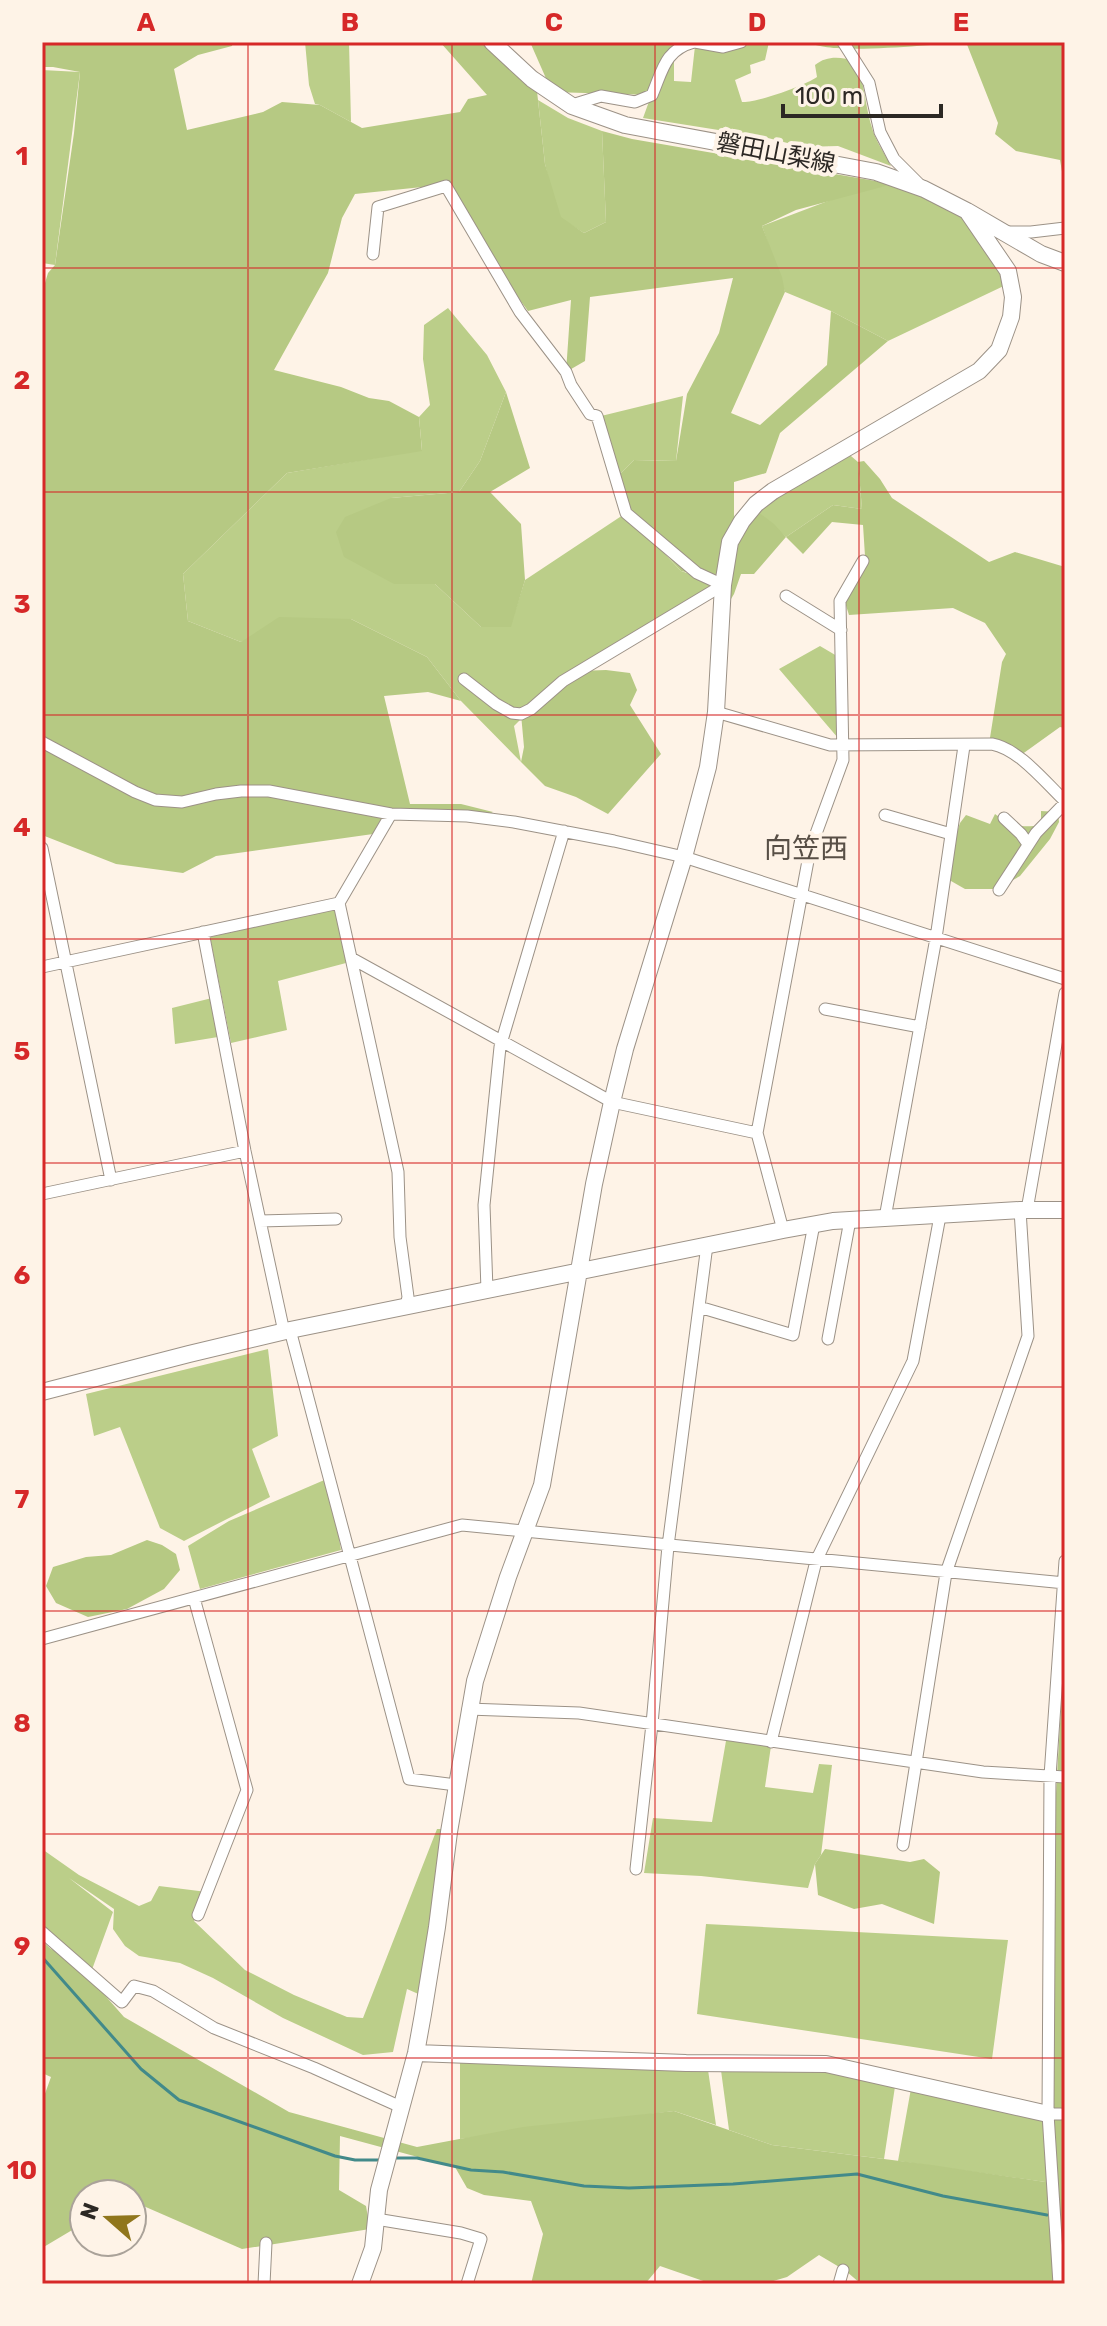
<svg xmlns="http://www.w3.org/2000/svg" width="1107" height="2326" viewBox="0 0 1107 2326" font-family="Rubik,'Noto Sans JP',sans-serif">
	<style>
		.green { fill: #bbce89 }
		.forest { fill: #b6c983 }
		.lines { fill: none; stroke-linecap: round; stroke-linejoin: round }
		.stream { stroke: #428a8a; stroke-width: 3 }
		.street-casing { stroke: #9c9287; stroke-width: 13 }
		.secondary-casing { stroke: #9c9287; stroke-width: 18 }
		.street { stroke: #fff; stroke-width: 11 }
		.secondary { stroke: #fff; stroke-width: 16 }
		.grid { fill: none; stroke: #d62828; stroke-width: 2; stroke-opacity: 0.55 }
		.labels { text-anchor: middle; stroke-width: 8; stroke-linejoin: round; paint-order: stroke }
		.street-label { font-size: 24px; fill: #2c2824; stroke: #fef3e7 }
		.quarter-label { font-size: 28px; fill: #584f46; stroke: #fef3e7 }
		.neatline { fill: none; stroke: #d62828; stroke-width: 3 }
		.grid-label { font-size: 26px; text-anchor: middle; font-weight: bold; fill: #d62828 }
	</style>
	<rect width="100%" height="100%" fill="#fef3e7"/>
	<path class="green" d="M305,42H349L351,122L320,105L315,104L309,85Z
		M741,42H769L765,60L750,65L751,73L735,80L742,102C756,103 804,86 817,77L815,65C827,55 841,57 856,61C865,84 865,108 873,131C877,143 885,154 891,166L838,146L803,147L768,138L643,118L651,96L674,59V81L691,82L695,46Z
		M42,70L80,72L55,265L42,263Z
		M538,100L568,118L602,131L606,222L584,233L557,216L545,164Z
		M898,183L971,216L1010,283L888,341L831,311L785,292L762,226L849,193Z
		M448,308L487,355L506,392L480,461L459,492L391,498L394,584H435L481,627H510L525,580L626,513L681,571L723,585L531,709L514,726L521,762L461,701L427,657L351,619L241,642L188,621L183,574L287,473L422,450L419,417L430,405L423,359L424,325Z
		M683,396L676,461L634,460L615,479L597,417Z
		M844,450L858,462L862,509L833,505L786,537L753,508Z
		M820,646L842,659L844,745L779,669Z
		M337,909L346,963L278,981L287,1030L231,1043L210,937Z
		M212,998L218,1037L175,1044L172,1008Z
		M268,1349L278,1436L252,1449L270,1497L184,1541L160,1528L120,1427L94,1436L86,1394Z
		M329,1478L341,1550L200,1589L188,1546L229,1521Z
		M727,1735L771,1746L765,1787L813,1793L819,1764L832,1765L821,1855L815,1864L808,1888L701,1876L644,1873L653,1818L712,1822Z
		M437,1829H443L423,1996L407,1989L393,2052L363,2055L283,2018L213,1978L180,1963L139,1956L125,1946L113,1929L114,1909L69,1878L113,1912L90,1975L42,1932V1849L79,1875L139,1906L151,1901L159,1886L207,1892L194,1921L245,1970L294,1995L347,2017L363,2018Z
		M706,1924L1008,1940L992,2059L697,2014Z
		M460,2055L707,2063L716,2125L674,2111L460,2139Z
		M720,2063L826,2064L896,2080L884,2159L772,2145L729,2130Z
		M912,2083L1048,2114L1052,2183L898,2161Z"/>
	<path class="forest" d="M42,42H233L232,46L198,55L174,69L187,130L263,112L282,102L320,105L362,128L460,112L468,99L487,95L440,42H492L536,82L545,164L561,217L584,233L606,222L602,131L632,139L893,184L796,210L762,226L782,277L785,292L731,413L760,425L827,365L831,311L888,341L780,433L766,473L734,482V519L753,508L774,524L786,537L833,505L862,509L858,462L864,461L880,479L892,498L989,562L1015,552L1065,567V728L1060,727L1021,755L989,744L1002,662L1006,654L985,623L953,608L849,615L843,596L865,556L863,525L832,522L803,554L786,537L754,574H741L734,594L725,609L707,577L681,571L635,521L615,479L634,460L676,461L687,394L719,333L733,278L590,297L585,361L566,372L571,300L528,311L492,262L446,186H432L355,194L342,218L328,273L274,370L341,387L369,398L389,401L419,417L422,451L287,473L183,574L188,621L241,642L279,617L351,619L427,657L461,701L428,692L384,696L410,804H461L493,812L482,818L395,814L373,834L216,856L183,873L116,864L42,835V293L48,273L55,265L74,133L80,72L53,67H42Z
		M530,42H736L682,46L652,95L552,92Z
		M810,42H1065V189L1060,160L1016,151L995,134L998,123L966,42C938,44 827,56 810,42Z
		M506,392L530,468L490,492L521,524L525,580L511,627H481L435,584H394L344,557L336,532L345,517L391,498L459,492L480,461Z
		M606,670L630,673L637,690L630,705L661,754L608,814L576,797L545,786L521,762L524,747L521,714L579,671Z
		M1041,811L1058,812L1059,822L1050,839L1020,876L997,889H965L951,881L947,862L960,823L966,815L990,824L995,814C1011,826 1022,828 1041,825Z
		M147,1540L162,1545L176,1554L180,1570L164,1589L127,1609L88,1617L56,1603L46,1586L53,1567L86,1557L111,1555Z
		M1065,1637L1064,2284L1049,2125V1915Z
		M825,1849L910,1862L924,1859L940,1872L934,1924L882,1904L854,1909L818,1895L815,1864Z
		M42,1941L51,1949L73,1959L124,2017L289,2112L417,2147L523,2127L674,2111L772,2145L932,2165L1052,2183L1059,2284H861L846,2271L819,2255L787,2277L763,2284H712L660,2266L645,2284H531L543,2234L531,2201L484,2195L467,2188L455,2167L340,2136L339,2190L366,2206L370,2229L242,2249L132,2201V2194H84V2223L42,2248V2102L51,2077L42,2073Z"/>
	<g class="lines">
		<path class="stream" d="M42,1957L141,2069L179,2100L335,2156L355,2160H382
			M394,2158H417L471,2170L503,2172L584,2186L629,2188L733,2184L857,2174L943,2196L1047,2215"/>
		<g class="street-casing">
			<path id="street" d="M695,42L723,47L741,42
				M843,42L869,83L880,132L894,159L921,186
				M572,105L601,96L635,102L652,95C663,69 665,50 694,42
				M1006,232H1031L1065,228
				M373,254L378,207L446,186L520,312L566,372L571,385L590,414L597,416L626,513L697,573L723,585
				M786,596L841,630
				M464,679L496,704L512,713L521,714L531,709L563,681L723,585
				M716,712L830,745L992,744C1019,749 1045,782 1065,801
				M42,742L135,792L155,800L182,802L216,794L241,791H269L391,814L467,816L514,822L614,841L684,857L1065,979
				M885,815L951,834
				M1004,818L1021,834L1028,844
				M42,848L111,1180
				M999,890L1036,833L1065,803
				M339,903L398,1172L400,1237L408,1297L406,1306
				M203,932L245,1151L284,1332
				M351,958L612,1102L757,1133
				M42,967L339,903L391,814
				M825,1009L920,1027
				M42,1194L245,1151
				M1027,1210L1065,993
				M885,1218L936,938L964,746
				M260,1221L336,1219
				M783,1230L757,1133L810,850L843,760L840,601L863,561
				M487,1290L484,1205L500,1047L564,831
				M699,1307L793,1335L814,1224
				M290,1330L409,1779L456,1785
				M828,1339L850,1220
				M194,1598L247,1790L198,1915
				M42,1639L462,1525L1065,1583
				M468,1709L579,1713L983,1772L1065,1777
				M771,1742L816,1561L913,1361L940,1216
				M903,1845L946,1573L1028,1336L1020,1210
				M636,1869L652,1724L668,1546L707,1245
				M42,1932L122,2002L134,1986L153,1991L214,2028L314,2068L401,2107
				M1048,2114H1061
				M376,2219L461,2233L481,2239L467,2284
				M264,2284L266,2243
				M839,2284L843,2270
				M1059,2284L1048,2114L1050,1776L1065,1561"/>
		</g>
		<g class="secondary-casing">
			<path id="secondary" d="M492,42L532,79L572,106L625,125L876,172L924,189L967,211L1041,254L1065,263
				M42,1392L189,1354L290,1330L783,1230L833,1221L1020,1210H1065
				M416,2053L686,2063L826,2064L1048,2114
				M360,2284L373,2248L379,2190L416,2053L423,2014L437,1927L449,1832L475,1681L508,1577L542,1485L594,1184L612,1102L625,1049L684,857L708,767L716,712L723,585L730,542L742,521L756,504L773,491L979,371L999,350L1011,317L1013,297L1008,271L967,211"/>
		</g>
		<use href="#street" class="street"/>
		<use href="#secondary" class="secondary"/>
	</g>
	<path class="grid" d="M248,42V2284M452,42V2284M655,42V2284M859,42V2284M42,268H1065M42,492H1065M42,715H1065M42,939H1065M42,1163H1065M42,1387H1065M42,1611H1065M42,1834H1065M42,2058H1065"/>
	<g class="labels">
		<g class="street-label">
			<text transform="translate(776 153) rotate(11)" y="8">磐田山梨線</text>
		</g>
		<g class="quarter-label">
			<text x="806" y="858">向笠西</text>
		</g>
	</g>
	<rect width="1107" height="2326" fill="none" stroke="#fef3e7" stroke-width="88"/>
	<g transform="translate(108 2218) rotate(290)"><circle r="38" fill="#fef3e7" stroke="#aaa299" stroke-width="2"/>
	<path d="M0-6L14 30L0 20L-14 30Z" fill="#90761c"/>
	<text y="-12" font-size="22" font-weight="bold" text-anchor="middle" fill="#2c2824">N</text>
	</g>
	<path d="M783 104v12h158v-12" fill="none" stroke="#2c2824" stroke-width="4"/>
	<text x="795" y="104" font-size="24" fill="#2c2824" stroke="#fef3e7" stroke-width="6" paint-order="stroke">100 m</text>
	<rect x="44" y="44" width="1019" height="2238" class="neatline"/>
	<g class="grid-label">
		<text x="146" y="31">A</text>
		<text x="350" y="31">B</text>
		<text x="554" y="31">C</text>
		<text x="757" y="31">D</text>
		<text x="961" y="31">E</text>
		<text x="22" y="165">1</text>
		<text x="22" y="389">2</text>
		<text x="22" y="613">3</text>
		<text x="22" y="836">4</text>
		<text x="22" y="1060">5</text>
		<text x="22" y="1284">6</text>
		<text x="22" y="1508">7</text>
		<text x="22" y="1732">8</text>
		<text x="22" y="1955">9</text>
		<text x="22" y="2179">10</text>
	</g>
</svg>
